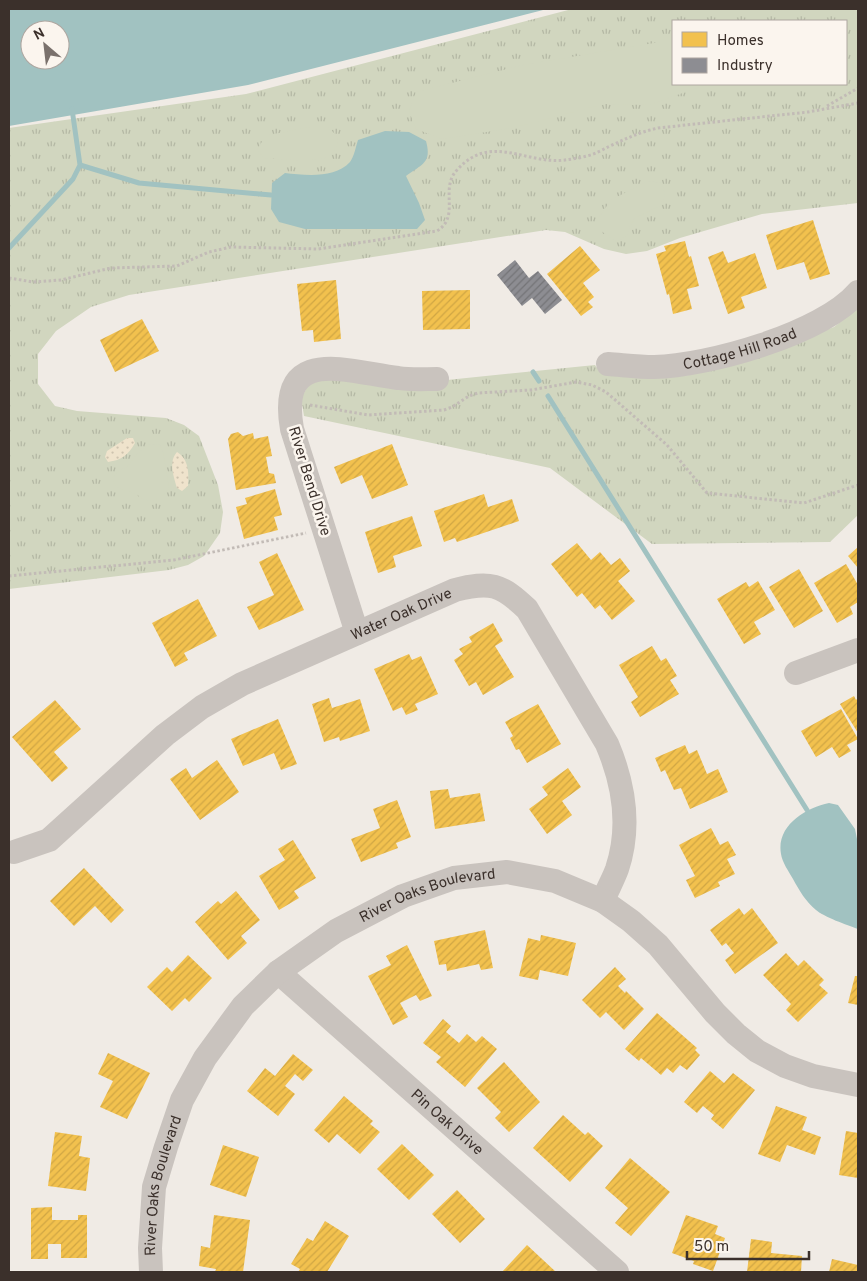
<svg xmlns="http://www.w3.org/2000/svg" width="867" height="1281" viewBox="0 0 867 1281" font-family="Overpass,sans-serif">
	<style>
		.grass { fill: url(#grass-tufts); fill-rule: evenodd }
		.sand { fill: url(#sand-dots) }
		.green { fill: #d1d6bf }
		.water { fill: #a1c2c1; fill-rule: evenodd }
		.homes { fill: url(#homes-hatch) }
		.industry { fill: url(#industry-hatch) }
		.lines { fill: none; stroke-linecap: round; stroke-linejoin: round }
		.stream { stroke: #a1c2c1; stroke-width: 5 }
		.path { stroke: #c2bbb6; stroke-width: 3; stroke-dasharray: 2.5 2.5; stroke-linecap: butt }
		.minor { stroke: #c9c3be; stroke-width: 24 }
		.labels { text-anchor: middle; stroke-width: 5; stroke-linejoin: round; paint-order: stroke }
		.street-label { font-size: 15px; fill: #3b302b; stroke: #fbf5ee }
	</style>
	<defs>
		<pattern id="grass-tufts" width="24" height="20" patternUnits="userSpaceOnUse" patternTransform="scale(1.25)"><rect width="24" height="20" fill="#d1d6bf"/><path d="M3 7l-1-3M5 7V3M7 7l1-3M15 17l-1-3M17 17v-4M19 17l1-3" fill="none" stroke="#b4b8a4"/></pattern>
		<pattern id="sand-dots" width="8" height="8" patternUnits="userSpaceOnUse" patternTransform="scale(1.25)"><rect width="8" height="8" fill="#efe3cc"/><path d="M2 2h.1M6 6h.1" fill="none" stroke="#cec3af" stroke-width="1.8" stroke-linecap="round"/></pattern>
		<pattern id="homes-hatch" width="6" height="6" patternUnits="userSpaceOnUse" patternTransform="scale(1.25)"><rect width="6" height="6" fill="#f2c14e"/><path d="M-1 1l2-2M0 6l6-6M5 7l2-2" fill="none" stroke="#d0a644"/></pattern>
		<pattern id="industry-hatch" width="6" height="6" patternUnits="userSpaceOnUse" patternTransform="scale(1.25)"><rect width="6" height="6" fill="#8d8d92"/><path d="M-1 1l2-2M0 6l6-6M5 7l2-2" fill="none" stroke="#747477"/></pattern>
	</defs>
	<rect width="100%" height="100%" fill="#f0ebe5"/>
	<path class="grass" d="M572,9H858V203L762,214L680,238L647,251L626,254L604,249L565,232L546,230L129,295L91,307L56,331L38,354V384L55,406L77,411L166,418L184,425L199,436L218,485L223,512L220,533L204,556L188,565L169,570L9,589V128L246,94ZM673,21H846V84H673Z
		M858,308V515L830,542L652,544L550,468L304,416L301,398L310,382L330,377L447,380L595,365L600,372L606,375L653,378L689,375L766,353L834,327Z"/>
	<path class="sand" d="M127,438H133L135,443C128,455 122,460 108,462L105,457L107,451Z
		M177,452C189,459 189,474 188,486L182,491L177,488C174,477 168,462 177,452Z"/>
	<path class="green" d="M660,42H673V84H708L649,105L604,104L512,128L442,139L416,129L409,111L416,92L523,65Z
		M310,127H327C333,132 341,137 337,146C334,151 333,154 327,157C317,163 277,159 264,158L257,150L261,143L269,135Z
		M648,181L662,183L665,195L660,206L635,218L630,226L627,235L617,242L601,231L597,220L611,200Z
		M155,444L160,445L163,452L169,488L162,497L151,501L143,499L136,494L116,487L112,479L119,470L127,467L137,454L148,445Z"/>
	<path class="water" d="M9,9H547L248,85L9,126ZM30,30H60V60H30Z
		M385,131L409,132L426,141C432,163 422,164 406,176L419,203L425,220L417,229H305L279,222L271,209L272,183L285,173C304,175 335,179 350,162C354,157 356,146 358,140Z
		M829,803L838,805L855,829L858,844V929C847,925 824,917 816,910C806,902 799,890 793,879C789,872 782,862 781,854C776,826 805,808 829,803Z"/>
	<path class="homes" d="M813,220L830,274L810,280L804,262L777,270L766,235Z
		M685,241L689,257L691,256L699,286L687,289L692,309L673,314L669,294L667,295L656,254L666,251L664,246Z
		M580,246L600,270L583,283L594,297L588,302L593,307L581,316L547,274Z
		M723,251L728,263L755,253L767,288L741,297L745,308L728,314L708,257Z
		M336,280L341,339L314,342L313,330L302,331L297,284Z
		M470,290V329L423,330L422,291Z
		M142,319L159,351L115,372L100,340Z
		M238,432L243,436L253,433L254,439L268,436L272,456L266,457L269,473L274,474L276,483L236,490L228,439L231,434Z
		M392,444L408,485L372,499L362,475L341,484L334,467Z
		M275,489L282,515L274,517L278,530L244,539L236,507L247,504L245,498Z
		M484,494L488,507L512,499L519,521L457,542L455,538L444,542L434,511Z
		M412,516L422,546L393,556L396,567L378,573L365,532Z
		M577,543L591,560L600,552L611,565L620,558L630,571L618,581L635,601L612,620L600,605L595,609L582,593L577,597L551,564Z
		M858,547V568L848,556Z
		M277,553L304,610L259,630L247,607L274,595L259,562Z
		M846,564L858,585V602L850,607L853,614L837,623L814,583Z
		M799,569L823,611L794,628L769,587Z
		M758,581L775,610L754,622L761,634L744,644L717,599L746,582L749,587Z
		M198,599L217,636L184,653L188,660L175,667L152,623Z
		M493,623L503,641L495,646L514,677L483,695L476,682L469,686L454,660L463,654L459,649L472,642L469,637Z
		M652,646L661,661L666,658L677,676L670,680L679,694L640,717L631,702L638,697L619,665Z
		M409,654L412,660L421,656L438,694L415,704L418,710L406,715L402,707L393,711L374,669Z
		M854,696L856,700L858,698V733L840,704Z
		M329,698L332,708L360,699L370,731L340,741L339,737L324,742L312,704Z
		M55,700L81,729L54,752L68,768L52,782L12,737Z
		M538,704L561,744L527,763L519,749L516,750L510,738L513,736L505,722Z
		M841,709L858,739L847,745L851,751L839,758L832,747L816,757L801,731Z
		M278,719L297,764L281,770L274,753L243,766L231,739Z
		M685,745L689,754L697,750L707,774L718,769L728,792L690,809L681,788L674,790L665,770L661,772L655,758Z
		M217,760L239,792L200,820L170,779L186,768L192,778Z
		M568,768L581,787L562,801L572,815L547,834L529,809L548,795L542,787Z
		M448,789L450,798L480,793L485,821L435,829L430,791Z
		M397,800L411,837L396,843L398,848L361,862L351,839L380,828L373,809Z
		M711,828L720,845L728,841L736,855L727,859L735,874L718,882L720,886L695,898L686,880L695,876L679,845Z
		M293,840L316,878L294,891L299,898L279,910L259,876L285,860L278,849Z
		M84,868L124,910L111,923L95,906L74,926L50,901Z
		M236,891L260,920L241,936L247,943L228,960L195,922L218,901L221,904Z
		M739,908L744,915L752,908L778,943L735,974L725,960L734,953L726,943L722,946L710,930Z
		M485,930L493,968L481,970L479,964L447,971L446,964L439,965L434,941Z
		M541,935L576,943L568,976L540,970L538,980L519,976L528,938L540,941Z
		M407,945L432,996L420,1001L416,995L400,1003L408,1017L393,1025L368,976L391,965L386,956Z
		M786,953L798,966L804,960L824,980L819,985L828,993L798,1022L786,1010L791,1004L763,975Z
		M188,955L212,978L189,1002L185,998L172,1011L147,987L167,967L172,972Z
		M615,967L626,979L618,986L625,993L626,991L644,1009L624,1030L606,1012L600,1018L582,1000Z
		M855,976H858V1005L848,1003Z
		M657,1013L697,1048L695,1050L700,1055L687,1070L680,1065L673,1073L667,1068L661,1075L641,1058L639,1061L625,1049Z
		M443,1019L451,1026L446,1032L459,1043L467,1034L476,1042L482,1036L497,1049L465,1087L436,1062L441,1057L423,1043Z
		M108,1053L150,1073L127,1119L100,1107L113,1081L98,1074Z
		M293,1054L313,1070L303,1081L295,1074L285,1086L295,1094L278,1116L247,1091L265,1068L275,1076Z
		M504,1062L540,1102L509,1132L495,1118L501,1112L477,1088Z
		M710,1071L724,1083L733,1073L755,1090L723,1129L711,1119L714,1115L703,1106L697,1113L684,1102Z
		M344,1096L373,1121L370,1124L380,1132L360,1154L337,1134L329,1143L314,1130Z
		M776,1106L807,1117L802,1130L821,1137L815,1155L787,1145L780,1162L758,1154Z
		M563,1115L585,1135L588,1132L603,1146L570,1182L533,1148Z
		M846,1131L858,1133V1178L839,1175Z
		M55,1132L82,1136L79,1156L90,1158L86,1191L48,1186Z
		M402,1144L434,1175L409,1200L377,1169Z
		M223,1145L259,1157L246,1197L210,1185Z
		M630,1158L670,1192L631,1236L615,1223L628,1208L605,1188Z
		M457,1190L485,1219L460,1243L432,1214Z
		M52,1207V1220H78V1215H87V1258H61V1244H48V1259H31V1208Z
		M214,1215L250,1220L243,1272H215L216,1269L199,1266L201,1246L210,1248Z
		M686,1215L718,1226L715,1234L725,1238L713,1271L693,1264L694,1261L672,1253Z
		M325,1221L349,1236L327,1272H298L300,1269L291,1264L307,1238L313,1241Z
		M751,1239L772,1242L771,1253L802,1256L801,1272H747Z
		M527,1245L556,1272H502Z
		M832,1259L858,1265V1272H829Z"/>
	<path class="industry" d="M515,260L529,278L538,271L562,300L545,314L532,298L522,306L497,275Z"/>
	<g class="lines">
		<path class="stream" d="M80,165L139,183L271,195
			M9,248L73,179L80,165L72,109
			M533,372L539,381
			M548,396L807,810"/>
		<path class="path" d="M827,106L858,88
			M9,278L33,282L61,280L111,268L177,266L209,252L231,247L318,249L437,231C461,216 439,189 457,170C491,132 526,165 565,160C572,159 580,158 587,156C595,154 602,150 608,147C625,139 640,132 658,128L808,112L858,103
			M310,405L368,415L444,410L452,407L469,396L478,393L531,390L576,382L592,385L606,392L667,445L707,493L804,503L858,485
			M9,576L174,560L306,533"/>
		<g class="minor">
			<path id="s1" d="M608,364C623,365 638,367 654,367C707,366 822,334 858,292"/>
			<path d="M357,633L292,429C277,344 348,372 398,378C411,380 424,379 437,379"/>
			<path d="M796,673L858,650"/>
			<path id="s2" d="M14,852L49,840L165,735L202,707L242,684L455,590C490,581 501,584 527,609L607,744C624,784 631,827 617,869C613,880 607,890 603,901"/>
			<path id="s3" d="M278,972L617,1272"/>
			<path id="s4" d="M151,1272L150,1248L154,1187L166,1147L182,1100L205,1058L243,1006L278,972L336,931L403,896L454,878L507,872L555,881L603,901L631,921L658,945L715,1013L736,1034L757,1051L785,1066L813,1076L858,1085"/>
		</g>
	</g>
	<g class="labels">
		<g class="street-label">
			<text dy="5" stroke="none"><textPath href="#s1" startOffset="134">Cottage Hill Road</textPath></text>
			<text transform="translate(310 481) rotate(73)" y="5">River Bend Drive</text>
			<text dy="5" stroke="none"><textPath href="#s2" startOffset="460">Water Oak Drive</textPath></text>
			<text dy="5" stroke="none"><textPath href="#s4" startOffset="508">River Oaks Boulevard</textPath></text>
			<text dy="5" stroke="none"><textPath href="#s3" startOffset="226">Pin Oak Drive</textPath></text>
			<text dy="5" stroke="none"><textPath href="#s4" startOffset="88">River Oaks Boulevard</textPath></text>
		</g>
	</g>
	<rect width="867" height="1281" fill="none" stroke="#3b302b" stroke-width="20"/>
	<rect x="672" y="20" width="175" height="65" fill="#fbf5ee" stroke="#aea6a0"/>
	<rect x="682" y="32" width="25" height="15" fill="#f2c14e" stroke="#aea6a0"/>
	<text x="717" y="45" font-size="15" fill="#3b302b">Homes</text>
	<rect x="682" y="58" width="25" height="15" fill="#8d8d92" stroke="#aea6a0"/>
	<text x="717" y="70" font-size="15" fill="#3b302b">Industry</text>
	<g transform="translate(45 45) rotate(332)"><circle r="24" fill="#fbf5ee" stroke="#aea6a0"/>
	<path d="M0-4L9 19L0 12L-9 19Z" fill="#7a716c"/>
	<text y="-8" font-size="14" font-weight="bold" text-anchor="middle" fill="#3b302b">N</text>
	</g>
	<path d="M687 1251v8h122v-8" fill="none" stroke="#3b302b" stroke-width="2.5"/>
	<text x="694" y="1251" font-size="15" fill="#3b302b" stroke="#fbf5ee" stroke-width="4" paint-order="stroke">50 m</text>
</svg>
